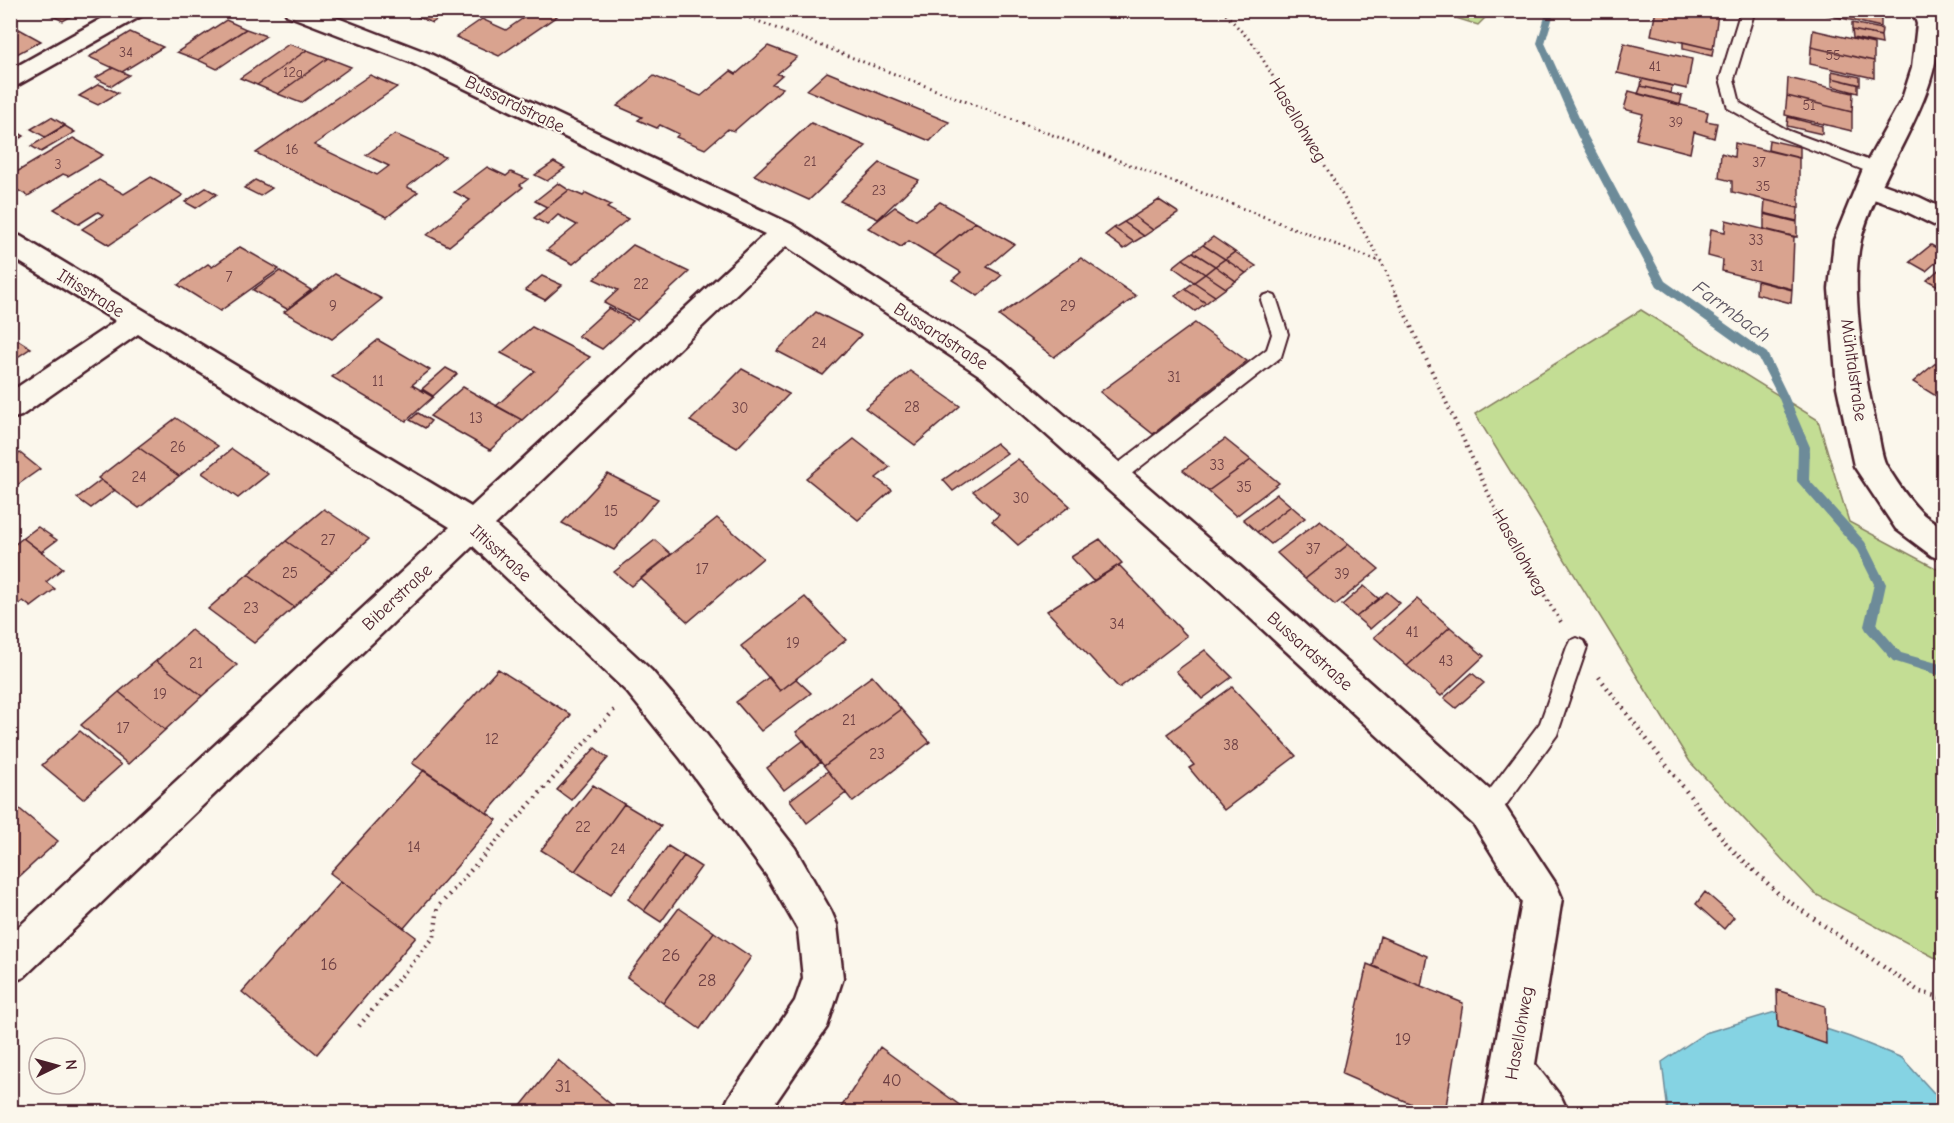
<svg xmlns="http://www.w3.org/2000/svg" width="1954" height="1123" viewBox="0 0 1954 1123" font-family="'Comic Neue',sans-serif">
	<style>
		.green { fill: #c3dd94; stroke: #867e60; stroke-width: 1.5 }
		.water { fill: #85d3e3; stroke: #6d8b99; stroke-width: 1.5 }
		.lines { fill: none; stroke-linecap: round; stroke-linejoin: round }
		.stream { fill: #6d8b99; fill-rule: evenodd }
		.building { fill: #d9a38f; stroke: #4a1f2b; stroke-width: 1.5 }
		.lane-casing { stroke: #4a1f2b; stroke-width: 4 }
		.street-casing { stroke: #4a1f2b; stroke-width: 5 }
		.secondary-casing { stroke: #4a1f2b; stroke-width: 5 }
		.path-far2 { stroke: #4a1f2b; stroke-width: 3; stroke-dasharray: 1.5 4; stroke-linecap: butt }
		.path-far1 { stroke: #4a1f2b; stroke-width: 4; stroke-dasharray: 1.5 4.5; stroke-linecap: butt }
		.path { stroke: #4a1f2b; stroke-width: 4.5; stroke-dasharray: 1.5 5; stroke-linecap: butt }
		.lane { fill: #fbf7ec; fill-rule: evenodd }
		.street { fill: #fbf7ec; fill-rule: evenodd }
		.secondary { fill: #fbf7ec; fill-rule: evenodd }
		.labels { text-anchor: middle; stroke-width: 4.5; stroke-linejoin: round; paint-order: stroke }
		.far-number-label { font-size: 14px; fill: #6e4044 }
		.number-label { font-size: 15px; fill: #6e4044 }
		.street-label { font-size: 18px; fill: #4a1f2b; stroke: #fbf7ec }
		.near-number-label { font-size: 18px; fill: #6e4044 }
		.water-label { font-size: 20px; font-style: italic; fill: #5c5562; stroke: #fbf7ec }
	</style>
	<rect width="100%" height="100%" fill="#fbf7ec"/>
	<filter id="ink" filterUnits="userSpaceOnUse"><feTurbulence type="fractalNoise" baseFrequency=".0167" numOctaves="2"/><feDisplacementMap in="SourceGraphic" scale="12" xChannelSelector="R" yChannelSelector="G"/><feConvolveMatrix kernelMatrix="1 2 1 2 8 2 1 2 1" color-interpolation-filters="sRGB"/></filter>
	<g filter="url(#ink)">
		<path class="green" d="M1434,11H1492L1478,25Z
			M1641,310L1818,420L1849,522L1943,572V962L1815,894L1690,762L1475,414Z"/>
		<path class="water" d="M1775,1012L1850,1037L1902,1058L1943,1103V1112H1668L1662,1062L1705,1033Z"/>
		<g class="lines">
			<path class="stream" d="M1547,10H1555L1545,43L1587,135L1665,281L1767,353L1788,396L1810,447L1809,480L1865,542L1886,584L1877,625L1901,653L1944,665V677L1893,661L1866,630L1864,626L1874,584L1857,550L1797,481L1798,447L1778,396L1759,359L1657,286L1577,135L1537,43Z"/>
		</g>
		<path class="building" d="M40,10H82L63,21Z
			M402,10H451L432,23Z
			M535,10H545L557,16L499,56L456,37L482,19L506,30Z
			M1656,10H1704L1718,14L1713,49L1651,35Z
			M1819,10L1881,11V27L1819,13Z
			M226,20L246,29L198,60L177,52Z
			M1852,23L1882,29L1881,36L1852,30Z
			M10,24L41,41L17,54L10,50Z
			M246,29L266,36L217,69L198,60Z
			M1813,30L1874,44V61L1811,47Z
			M1852,30L1881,36L1882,44L1853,38Z
			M130,32L163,47L122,72L89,57Z
			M1683,42L1713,49L1712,56L1683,49Z
			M1624,43L1692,59L1687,89L1617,73Z
			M289,44L307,50L257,85L240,78Z
			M768,46L797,57L777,74L782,75L772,84L783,88L734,131L728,129L705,149L676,137L679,134L660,125L657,128L638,120L642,117L617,106L654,76L701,96L731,71L736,74Z
			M1811,47L1874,61V78L1810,64Z
			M307,50L328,58L278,94L257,85Z
			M328,58L351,67L301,103L278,94Z
			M113,68L129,75L112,86L95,78Z
			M1832,71L1860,77V85L1832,78Z
			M827,72L949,122L930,141L807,90Z
			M370,75L397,87L314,145L377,175L389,166L366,155L395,134L445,157L407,187L418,192L387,217L256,153Z
			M1788,78L1853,93L1852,112L1787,96Z
			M1832,78L1858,84V93L1832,86Z
			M1642,79L1672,86L1671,93L1641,86Z
			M99,84L118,93L98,105L79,96Z
			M1641,86L1682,96L1680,105L1638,94Z
			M1629,91L1708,112L1706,121L1717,123L1714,138L1694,132L1690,153L1636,139L1643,114L1624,109Z
			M1787,96L1852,112V131L1785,115Z
			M51,117L65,125L45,137L31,129Z
			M1788,117L1822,126V134L1787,126Z
			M811,123L866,146L809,200L754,175Z
			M65,126L75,132L41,152L31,146Z
			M10,128L24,136L10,144Z
			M73,138L103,155L68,176L63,174L28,196L10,186V176Z
			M1769,140L1800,147V158L1768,150Z
			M1735,143L1799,158V208L1732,192V181L1719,178L1721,153L1734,157Z
			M554,162L565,168L547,181L535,175Z
			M880,163L919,180L878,219L840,201Z
			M487,167L506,176L511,172L528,179L520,185L523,187L449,246L427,235L470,200L454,192Z
			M151,177L183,195L109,245L82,229L103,215L98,212L79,224L54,209L99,180L124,194Z
			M255,180L272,188L260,196L244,188Z
			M558,183L569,190L547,207L535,201Z
			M206,188L217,194L196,208L185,202Z
			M569,190L583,196L586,193L611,205L607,208L628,219L573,264L547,250L577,225L558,215L547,225L534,218Z
			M1159,200L1179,213L1153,230L1134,216Z
			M1765,200L1798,208L1797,221L1764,213Z
			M940,202L975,222L934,256L909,241L901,247L868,228L895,207L916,220Z
			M1764,214L1797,222V237L1764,229Z
			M1134,216L1153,230L1144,236L1124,222Z
			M1726,220L1794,237L1792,289L1722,271L1723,260L1708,256L1711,229L1725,232Z
			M975,222L1014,244L987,267L1002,275L978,296L952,280L961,272L934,256Z
			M1124,222L1144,236L1134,242L1114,228Z
			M1114,228L1134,242L1124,249L1105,235Z
			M1213,237L1235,252L1225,259L1203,245Z
			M633,245L689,272L637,320L604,303L618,290L594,279Z
			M1203,245L1225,259L1215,266L1193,252Z
			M1931,245L1944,252V256L1933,265L1926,271L1910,262Z
			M240,247L279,269L220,311L178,285L208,264L212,267Z
			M1193,252L1215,266L1205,274L1183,259Z
			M1235,252L1256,266L1246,273L1225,259Z
			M1081,258L1136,296L1054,357L999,316Z
			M1183,259L1205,274L1194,282L1173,267Z
			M1225,259L1246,273L1236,281L1215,266Z
			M1944,265V289L1927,280Z
			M1215,266L1236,281L1226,288L1205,274Z
			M280,271L311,290L287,309L253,290Z
			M335,274L382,299L332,339L284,312Z
			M1205,274L1226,288L1215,296L1194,282Z
			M542,276L562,285L545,300L525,290Z
			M1757,281L1792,290L1791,303L1756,294Z
			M1194,282L1215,296L1206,303L1185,289Z
			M1185,289L1206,303L1195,311L1175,296Z
			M609,308L633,321L602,349L578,336Z
			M816,312L861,335L823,375L777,351Z
			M1195,323L1247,361L1153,434L1100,392Z
			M532,327L590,357L522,420L496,406L535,371L501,353Z
			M10,335L31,348L10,362Z
			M378,340L430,370L412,385L433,397L406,421L332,377Z
			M1944,356V401L1913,382Z
			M446,368L457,374L433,396L422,389Z
			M742,369L789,394L737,448L690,421Z
			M910,371L960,406L915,445L865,408Z
			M463,387L522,420L490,450L430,416Z
			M418,413L431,421L425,428L410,420Z
			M176,418L218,446L179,476L138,447Z
			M854,439L890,467L876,478L892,490L858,520L806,478Z
			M1225,439L1251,460L1208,491L1183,470Z
			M996,443L1007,453L953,491L943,480Z
			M138,447L179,476L139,508L98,478Z
			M232,449L268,474L238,498L202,473Z
			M20,453L40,469L10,490V460Z
			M1018,459L1070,506L1018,545L992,521L999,515L973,491Z
			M1251,460L1279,483L1236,516L1208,491Z
			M608,474L658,499L614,550L562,523Z
			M101,480L115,490L91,508L77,498Z
			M1277,494L1291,506L1257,532L1243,519Z
			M1291,506L1305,518L1271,544L1257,532Z
			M324,509L369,539L332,572L286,541Z
			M717,518L763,558L688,622L641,579Z
			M1320,520L1349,544L1305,579L1277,553Z
			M38,527L57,540L41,552L23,538Z
			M23,538L63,568L46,582L55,589L31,607L23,601L19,604L10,597V548Z
			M1100,539L1122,563L1093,581L1071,557Z
			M655,540L671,554L631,586L614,572Z
			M286,541L332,572L294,607L248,574Z
			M1349,544L1379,569L1335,605L1305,579Z
			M1119,565L1187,636L1119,688L1047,611Z
			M248,574L294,607L254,643L208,609Z
			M1364,586L1379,599L1356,617L1342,605Z
			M1387,592L1400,603L1370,629L1356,617Z
			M805,597L846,640L780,691L741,646Z
			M1417,599L1450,627L1407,666L1374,637Z
			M1450,627L1484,656L1441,696L1407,666Z
			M191,630L237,665L202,696L156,661Z
			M1205,650L1232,677L1202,699L1176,671Z
			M156,661L202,696L165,730L119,692Z
			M498,669L571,715L487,813L412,763Z
			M1472,673L1484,683L1456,708L1444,698Z
			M872,676L901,709L824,766L796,732Z
			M769,677L780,691L796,679L811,693L761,731L736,702Z
			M1232,687L1296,756L1224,810L1189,768L1194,765L1167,734Z
			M119,692L165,730L128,764L81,725Z
			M901,709L930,742L853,802L824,766Z
			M80,731L121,765L83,799L42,765Z
			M804,740L821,762L784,790L767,768Z
			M595,748L608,758L571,800L557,790Z
			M424,770L497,820L404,928L330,873Z
			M828,771L846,793L807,823L790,800Z
			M593,785L624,804L575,871L541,850Z
			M624,804L661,826L611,894L575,871Z
			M16,806L58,841L10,885V812Z
			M668,846L684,856L644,911L628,899Z
			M684,856L701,867L661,922L644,911Z
			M341,881L416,937L317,1054L242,992Z
			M1705,892L1734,917L1724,929L1696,904Z
			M679,908L714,932L663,1003L627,977Z
			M714,932L751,957L700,1029L663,1003Z
			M1380,936L1427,956L1421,986L1373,966Z
			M1367,964L1463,1003L1445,1112H1430L1342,1074Z
			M1777,990L1825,1006L1826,1044L1778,1027Z
			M880,1047L969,1112H838Z
			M558,1060L620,1112H516Z"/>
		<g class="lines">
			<g class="lane-casing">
				<path id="lane" d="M1741,10H1755L1734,79L1740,103L1789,131L1881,165L1884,169L1881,173H1871L1779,137L1728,108L1720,79Z
					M1269,294L1275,296L1277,300L1288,334L1281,357L1121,482L1114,484L1107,482L1105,477L1107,472L1267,349L1272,334L1261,300L1263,296Z
					M1577,638L1584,641L1587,647L1557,735L1495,820L1487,823L1479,820L1476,812L1479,804L1540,723L1567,647L1570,641Z"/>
			</g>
			<g class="street-casing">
				<path id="street" d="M117,10H146L143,15L18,85L10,87V70Z
					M284,10H317L428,53L793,225L1002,361L1243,569L1500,799L1556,884L1562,898L1535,1064L1561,1097L1568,1112H1483L1522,902L1474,825L1219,589L982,377L786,246L495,525L651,670L707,735L795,848L831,911L837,925L843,978L827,1027L769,1112H722L729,1097L795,1001L803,978L798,930L767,876L681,759L627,692L473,546L24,977L10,983V935L450,527L138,334L21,416L10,419V392L116,321L10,256V234L20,236L471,507L765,234L412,63L287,15Z
					M1869,179L1919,197L1944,209V230L1901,209L1860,194L1856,188L1860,182Z"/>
			</g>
			<g class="secondary-casing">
				<path id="secondary" d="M1913,10H1935C1954,86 1878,168 1861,240C1849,289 1865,380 1877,429C1880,440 1881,455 1886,465C1895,479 1906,497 1918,509C1924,517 1935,522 1944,528V560L1932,556L1896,529L1854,466L1837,387L1829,289L1834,240L1863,169L1902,99L1912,68L1917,24Z"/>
			</g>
			<path class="path-far2" d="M729,10L1381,262
				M1222,10L1255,46L1382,263L1397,296"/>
			<path class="path-far1" d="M1396,294L1510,540L1561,622"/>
			<path class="path" d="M1599,677L1729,847L1781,896L1920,992L1944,998
				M359,1026L434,937L438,907L615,709"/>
			<use href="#lane" class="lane"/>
			<use href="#street" class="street"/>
			<use href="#secondary" class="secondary"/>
		</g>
	</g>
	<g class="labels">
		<g class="far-number-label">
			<text x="126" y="57">34</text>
			<text x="1833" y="60">55</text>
			<text x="1655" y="71">41</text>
			<text x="293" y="77">12a</text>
			<text x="1809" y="110">51</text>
			<text x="1676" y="127">39</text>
			<text x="292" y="154">16</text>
			<text x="810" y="166">21</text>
			<text x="1759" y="167">37</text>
			<text x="58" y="169">3</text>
			<text x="1763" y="191">35</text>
			<text x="879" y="195">23</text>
		</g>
		<g class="number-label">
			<text x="1756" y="245">33</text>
			<text x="1757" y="271">31</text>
			<text x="229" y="282">7</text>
			<text x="641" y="289">22</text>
			<text x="333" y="311">9</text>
			<text x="1068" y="311">29</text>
			<text x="819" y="348">24</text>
			<text x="1174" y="382">31</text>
			<text x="378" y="386">11</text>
			<text x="912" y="412">28</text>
			<text x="740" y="413">30</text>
			<text x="476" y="423">13</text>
			<text x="178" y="452">26</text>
			<text x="1217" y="470">33</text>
			<text x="139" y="482">24</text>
			<text x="1244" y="492">35</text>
			<text x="1021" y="503">30</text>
			<text x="611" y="516">15</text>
			<text x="328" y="545">27</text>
			<text x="1313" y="554">37</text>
			<text x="702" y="574">17</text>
			<text x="290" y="578">25</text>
			<text x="1342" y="579">39</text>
			<text x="251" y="613">23</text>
			<text x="1117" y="629">34</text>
			<text x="1412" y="637">41</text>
			<text x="793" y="648">19</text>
			<text x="1446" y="666">43</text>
			<text x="196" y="668">21</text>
			<text x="160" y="699">19</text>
			<text x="849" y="725">21</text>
			<text x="123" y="733">17</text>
			<text x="492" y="744">12</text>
			<text x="1231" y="750">38</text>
			<text x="877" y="759">23</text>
			<text x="583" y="832">22</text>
			<text x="414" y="852">14</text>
			<text x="618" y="854">24</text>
		</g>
		<g class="street-label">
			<text transform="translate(515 104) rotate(26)" y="6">Bussardstraße</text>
			<text transform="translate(1298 120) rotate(59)" y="6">Hasellohweg</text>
			<text transform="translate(91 293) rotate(32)" y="6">Iltisstraße</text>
			<text transform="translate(941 336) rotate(33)" y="6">Bussardstraße</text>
			<text transform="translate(1854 370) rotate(82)" y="6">Mühltalstraße</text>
			<text transform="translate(1520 552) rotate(61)" y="6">Hasellohweg</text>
			<text transform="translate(501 553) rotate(42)" y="6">Iltisstraße</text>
			<text transform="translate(397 597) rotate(-43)" y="6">Biberstraße</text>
			<text transform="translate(1310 651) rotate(42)" y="6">Bussardstraße</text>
			<text transform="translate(1519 1033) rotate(-80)" y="6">Hasellohweg</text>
		</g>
		<g class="near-number-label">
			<text x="671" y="961">26</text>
			<text x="329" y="970">16</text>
			<text x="707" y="986">28</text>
			<text x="1403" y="1045">19</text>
			<text x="892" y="1086">40</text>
			<text x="563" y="1092">31</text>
		</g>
		<g class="water-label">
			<text transform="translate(1732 311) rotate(36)" y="7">Farrnbach</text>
		</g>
	</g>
	<rect width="1954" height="1123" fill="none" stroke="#fbf7ec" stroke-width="36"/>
	<rect x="18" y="18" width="1918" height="1087" fill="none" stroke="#4a1f2b" stroke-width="2" filter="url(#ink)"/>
	<g transform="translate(57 1066) rotate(85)"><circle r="28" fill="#fbf7ec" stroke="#b4a19f" stroke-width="1.5"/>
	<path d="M0-4.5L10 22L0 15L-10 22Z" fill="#4a1f2b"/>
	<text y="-9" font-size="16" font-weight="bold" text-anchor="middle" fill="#4a1f2b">N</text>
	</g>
</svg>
